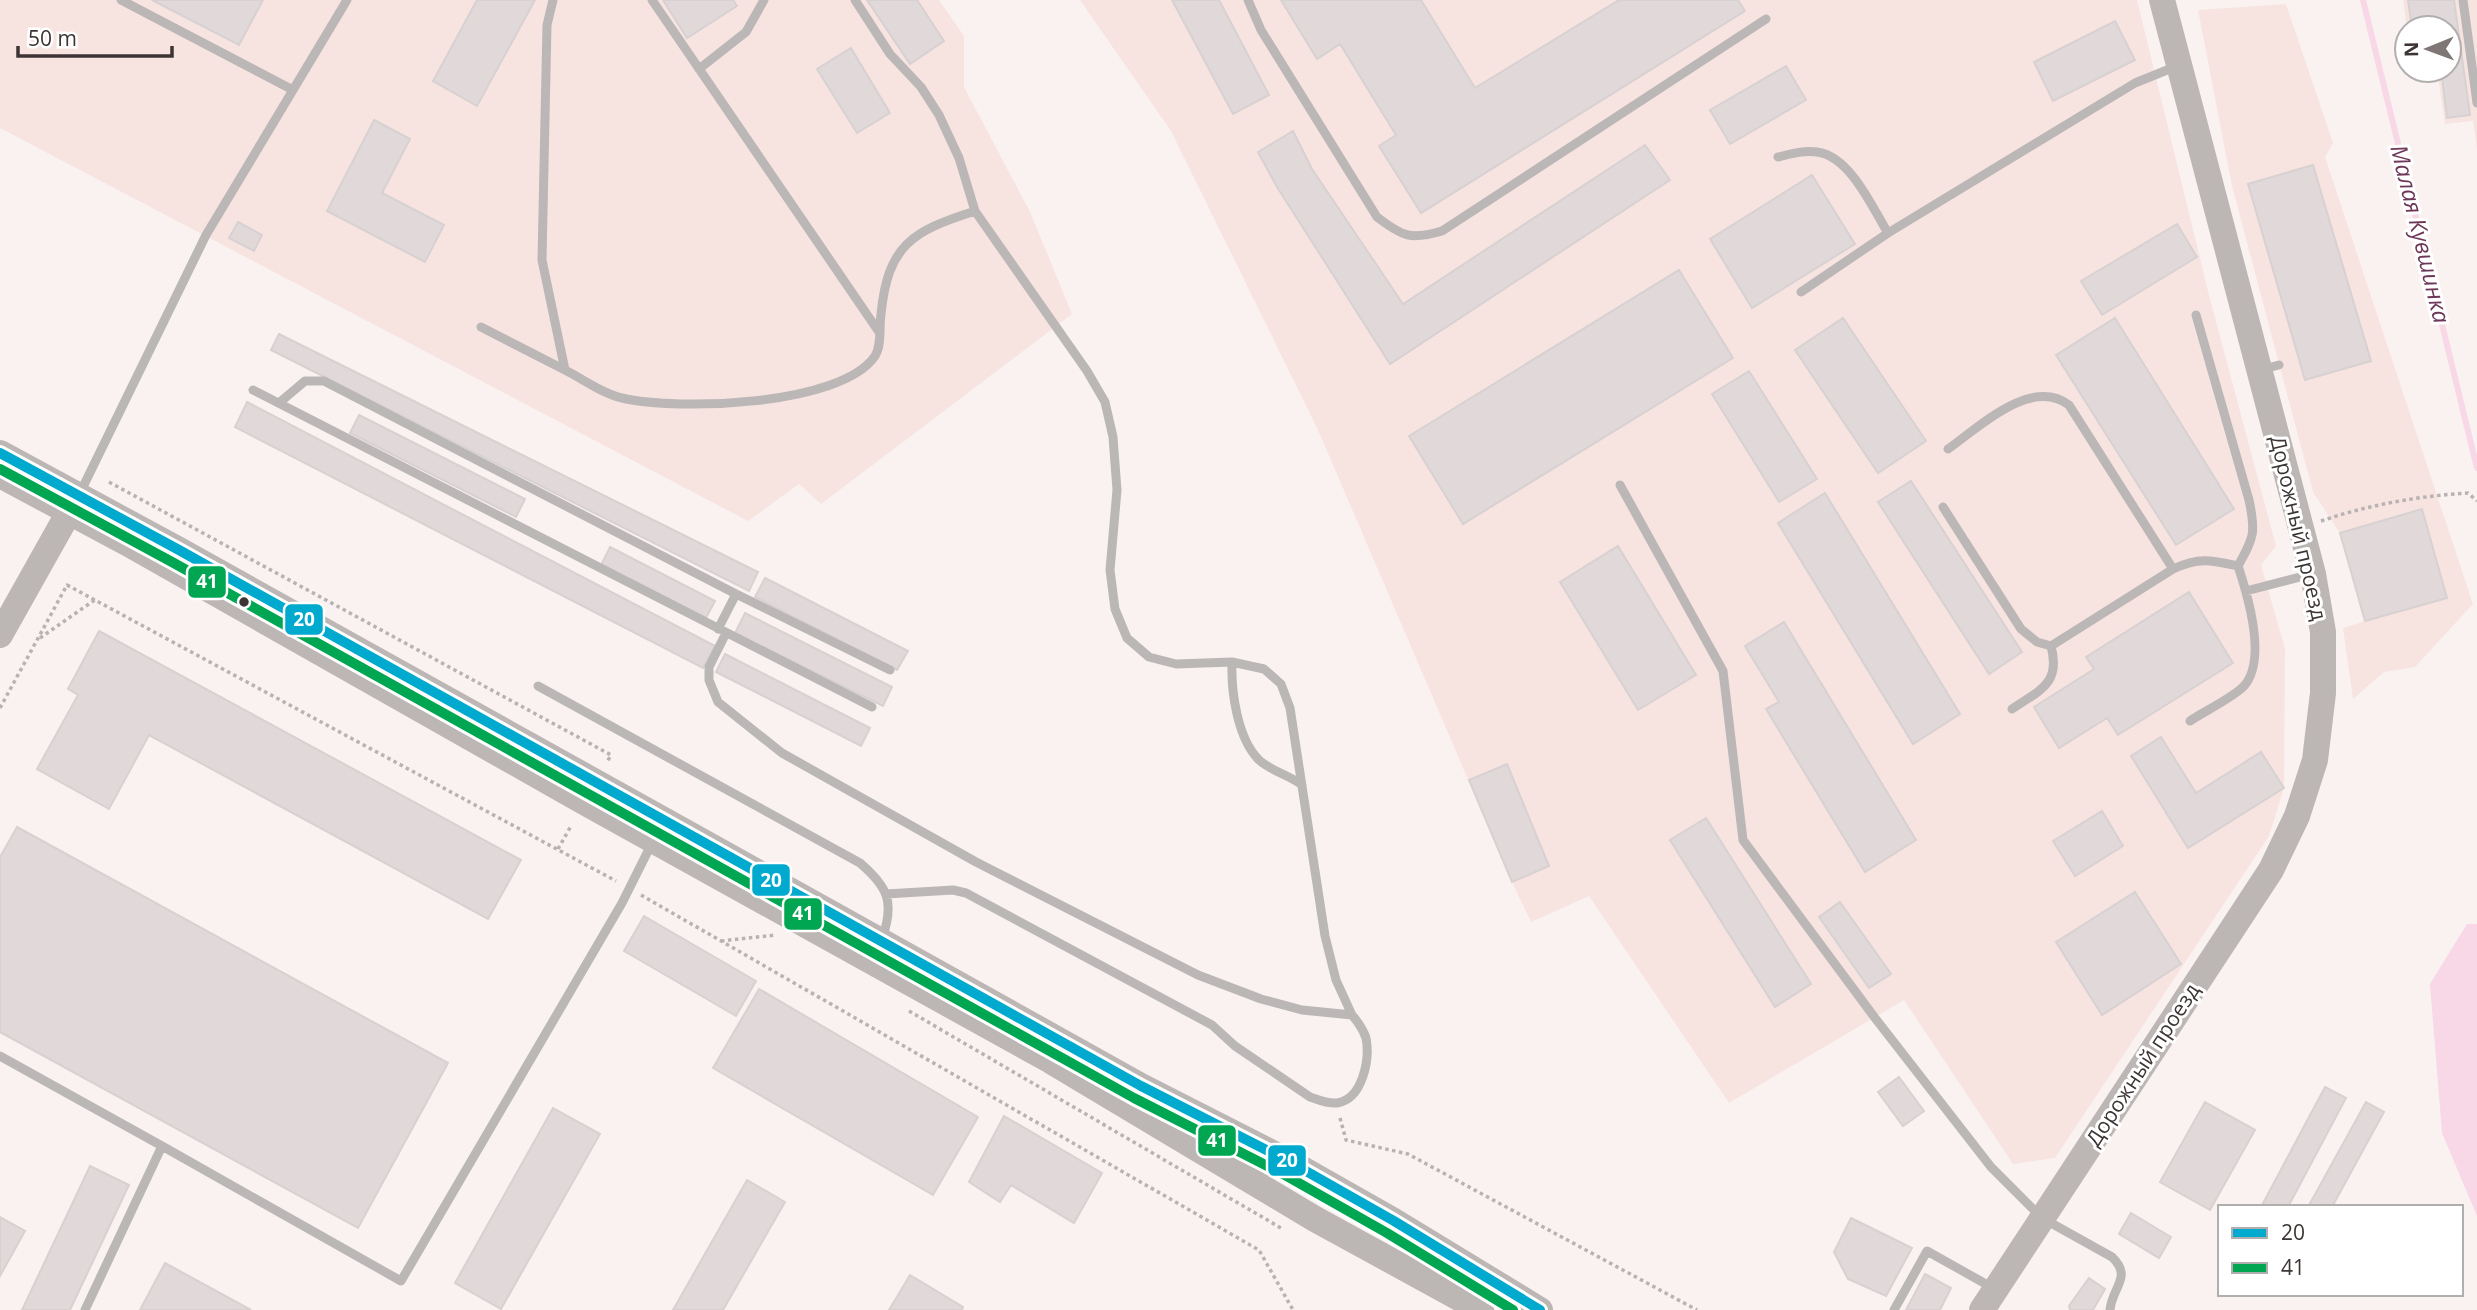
<svg xmlns="http://www.w3.org/2000/svg" width="2477" height="1310" viewBox="0 0 2477 1310" font-family="'Open Sans',sans-serif">
	<style>
		.built { fill: #f7e4e1 }
		.water { fill: #f8d7e6 }
		.lines { fill: none; stroke-linecap: round; stroke-linejoin: round }
		.stream { stroke: #f8d7e6; stroke-width: 6 }
		.building { fill: #e0d8d9; stroke: #d8d1d1; stroke-width: 2 }
		.path { stroke: #b7b3b1; stroke-width: 3.5; stroke-dasharray: 3.5 3.5; stroke-linecap: butt }
		.lane { stroke: #bbb7b6; stroke-width: 9 }
		.secondary { stroke: #bcb6b4; stroke-width: 26 }
		.bus-1-casing { stroke: #fff; stroke-width: 16 }
		.bus-2-casing { stroke: #fff; stroke-width: 16 }
		.bus-1 { stroke: #00a9ce; stroke-width: 10 }
		.bus-2 { stroke: #00a651; stroke-width: 10 }
		.bus-dot { fill: #3c3534; stroke: #fff; stroke-width: 2.5 }
		.labels { text-anchor: middle; stroke-width: 6; stroke-linejoin: round; paint-order: stroke }
		.street-label { font-size: 21px; fill: #3c3534; stroke: #fff }
		.water-label { font-size: 23px; font-style: italic; fill: #6e3758; stroke: #fff }
		.line-badge { stroke: #fff; stroke-width: 2.5 }
		.badge-label { font-size: 19px; text-anchor: middle; font-weight: bold; fill: #fff }
	</style>
	<rect width="100%" height="100%" fill="#faf2f0"/>
	<path class="built" d="M0,0H939L964,36V87L1030,212L1072,314L821,504L799,484L748,521L0,128Z
		M1080,0H2137L2209,295L2276,546L2261,565L2285,649L2284,788L2269,836L2055,1158L2013,1164L1904,1000L1729,1103L1589,896L1531,922L1512,882L1318,430L1171,131Z
		M2403,0H2477V149L2473,121L2445,124L2437,70H2449V28H2431V25L2407,28Z
		M2286,4L2333,143L2325,157L2473,604L2415,667L2384,672L2353,699L2343,628L2365,621L2340,533L2313,492L2232,186L2198,10Z"/>
	<path class="water" d="M2467,924H2477V1216L2442,1133L2430,984Z"/>
	<g class="lines">
		<path class="stream" d="M2363,0L2477,468"/>
	</g>
	<path class="building" d="M152,0H263L239,45Z
		M477,0H535L477,106L433,81Z
		M663,0H733L737,6L687,38Z
		M867,0H917L944,41L910,64Z
		M1172,0H1219L1269,95L1233,114Z
		M1281,0H1421L1475,88L1619,0H1738L1745,11L1421,213L1379,146L1396,135L1340,44L1317,59Z
		M2408,0H2454L2470,115L2447,118L2441,70H2449V28H2435L2434,19L2411,22Z
		M2115,21L2135,60L2053,101L2034,62Z
		M851,48L890,113L857,133L817,69Z
		M1786,66L1806,100L1730,144L1710,110Z
		M374,120L410,139L382,193L444,225L425,262L327,211Z
		M1293,131L1312,169L1403,304L1645,145L1670,180L1390,364L1277,187L1258,152Z
		M2313,165L2371,361L2305,380L2248,184Z
		M1812,175L1855,244L1752,308L1710,239Z
		M238,222L262,235L254,251L229,238Z
		M2177,224L2197,257L2102,315L2081,281Z
		M1679,270L1733,358L1463,524L1409,436Z
		M1843,318L1926,441L1878,473L1795,350Z
		M2115,318L2234,509L2176,545L2056,355Z
		M279,334L758,572L749,591L271,350Z
		M1749,371L1817,479L1779,502L1712,394Z
		M247,402L715,646L703,668L235,427Z
		M359,415L525,499L516,517L350,433Z
		M1911,481L2022,652L1989,674L1878,502Z
		M1825,493L1960,714L1913,744L1778,523Z
		M2422,509L2447,598L2365,621L2340,533Z
		M1618,546L1696,675L1638,710L1560,582Z
		M610,547L715,601L706,618L601,565Z
		M765,578L908,651L897,670L755,597Z
		M2189,592L2233,663L2118,735L2107,718L2059,748L2034,707L2094,669L2086,657Z
		M745,613L892,687L883,706L735,633Z
		M1784,622L1916,840L1865,872L1766,709L1779,702L1745,646Z
		M99,631L521,860L488,919L149,735L109,809L37,769L78,695L68,689Z
		M725,654L870,728L861,746L716,672Z
		M2161,737L2196,793L2261,752L2284,788L2188,848L2131,756Z
		M1507,764L1549,866L1512,882L1469,780Z
		M2102,811L2123,846L2075,876L2053,841Z
		M1706,818L1811,984L1775,1007L1670,840Z
		M17,827L448,1063L358,1228L0,1032V857Z
		M2135,892L2181,964L2102,1015L2056,942Z
		M1840,902L1891,974L1869,988L1819,917Z
		M644,916L756,981L736,1016L624,951Z
		M759,989L978,1117L933,1195L713,1068Z
		M1899,1077L1924,1111L1903,1126L1878,1092Z
		M2325,1087L2346,1098L2288,1207H2261Z
		M2205,1102L2255,1130L2210,1210L2160,1182Z
		M2366,1102L2384,1112L2332,1207H2308Z
		M553,1108L600,1134L501,1309L455,1283Z
		M1004,1116L1102,1173L1074,1223L1011,1185L1000,1202L969,1182Z
		M90,1166L129,1185L70,1310H22Z
		M747,1180L785,1202L723,1310H673Z
		M2131,1213L2171,1237L2159,1258L2119,1234Z
		M0,1217L25,1231L0,1276Z
		M1851,1218L1912,1248L1886,1296L1848,1279L1834,1252Z
		M165,1263L251,1310H140Z
		M1925,1274L1951,1288L1940,1310H1906Z
		M910,1275L963,1307L962,1310H889Z
		M2089,1278L2105,1289L2093,1310H2070L2069,1306Z"/>
	<g class="lines">
		<path class="path" d="M109,482L611,755L607,762
			M2321,521C2368,505 2418,496 2468,493L2477,501
			M40,638L96,599
			M0,708L67,585L616,881
			M558,849L571,826
			M641,895L1259,1250L1293,1310
			M721,941L776,935
			M909,1011L1281,1228
			M1340,1118L1346,1140L1408,1154L1697,1310"/>
		<path class="lane" d="M121,0L293,90
			M553,0L547,25L542,260L565,370C583,379 603,394 622,398C677,411 841,406 875,356C882,345 879,327 881,314C888,244 913,231 975,211
			M652,0L879,332
			M855,0L890,54L921,87L939,115L959,158L975,211L1087,371L1105,402L1113,437L1117,490L1110,570L1115,609L1127,638L1149,657L1176,664L1232,662L1264,669L1281,684L1290,708L1325,936L1336,980L1352,1015
			M1248,0L1261,30L1377,217C1403,237 1411,240 1442,231L1766,19
			M2463,0L2477,103
			M699,69L746,32L764,0
			M1778,157C1791,154 1803,150 1817,152C1850,156 1872,207 1888,233
			M1801,292L1888,233L2135,83L2177,66
			M481,327L565,370
			M2260,370L2279,365
			M253,390L872,707
			M279,403L305,381H324L736,594L890,670
			M1948,449C1978,428 2031,376 2069,405L2173,569
			M1620,485L1723,671L1743,840L1875,1018L1991,1167L2042,1218L2112,1257C2133,1277 2112,1287 2110,1310
			M80,493L206,235L347,0
			M1943,507L2021,629L2037,642L2051,646L2173,569C2199,557 2211,560 2238,566
			M2246,591L2312,574
			M718,629L736,594
			M726,633L709,667V680L718,702L782,753L976,862L1198,975L1261,999L1302,1010L1352,1015C1358,1022 1363,1029 1366,1038C1370,1059 1363,1099 1337,1103C1327,1104 1319,1100 1310,1097L1235,1046L1212,1025L966,893L953,890L886,894
			M1232,662C1231,691 1237,738 1259,760C1271,771 1289,775 1302,785
			M538,686L860,863C888,887 895,902 882,939
			M2012,709C2040,690 2061,684 2051,646
			M2190,721C2203,712 2234,697 2244,686C2267,660 2248,596 2238,566C2254,537 2256,533 2249,500L2196,315
			M0,1056L162,1146
			M85,1310L162,1146L401,1281L622,903L652,843
			M1894,1310L1927,1251L1993,1288"/>
		<path class="secondary" d="M0,453L179,550L1141,1086L1290,1162L1394,1221L1540,1310
			M0,475L127,543L584,802L1051,1061L1315,1219L1481,1310
			M0,635L78,496
			M1982,1310L2271,870L2297,816L2315,760L2323,693V632L2313,574L2162,0"/>
		<g class="bus-1-casing">
			<path id="bus-1" d="M0,453L179,550L1141,1086L1290,1162L1394,1221L1540,1310"/>
		</g>
		<g class="bus-2-casing">
			<path id="bus-2" d="M0,469L172,562L1134,1098L1283,1174L1387,1233L1513,1310"/>
		</g>
		<use href="#bus-1" class="bus-1"/>
		<use href="#bus-2" class="bus-2"/>
	</g>
	<circle class="bus-dot" cx="244" cy="602" r="6"/>
	<g class="labels">
		<g class="street-label">
			<text transform="translate(2298 528) rotate(77)" y="7">Дорожный проезд</text>
			<text transform="translate(2143 1065) rotate(-57)" y="7">Дорожный проезд</text>
		</g>
		<g class="water-label">
			<text transform="translate(2420 234) rotate(76)" y="8">Малая Кувшинка</text>
		</g>
	</g>
	<g class="line-badge">
		<rect x="187" y="565" width="40" height="34" rx="7" fill="#00a651"/>
		<rect x="284" y="603" width="40" height="33" rx="7" fill="#00a9ce"/>
		<rect x="751" y="863" width="40" height="34" rx="7" fill="#00a9ce"/>
		<rect x="783" y="897" width="40" height="34" rx="7" fill="#00a651"/>
		<rect x="1197" y="1124" width="40" height="33" rx="7" fill="#00a651"/>
		<rect x="1267" y="1144" width="40" height="33" rx="7" fill="#00a9ce"/>
	</g>
	<g class="badge-label">
		<text x="207" y="588">41</text>
		<text x="304" y="626">20</text>
		<text x="771" y="887">20</text>
		<text x="803" y="920">41</text>
		<text x="1217" y="1147">41</text>
		<text x="1287" y="1167">20</text>
	</g>
	<rect x="2218" y="1205" width="245" height="91" fill="#ffffff" stroke="#b1aeae" stroke-width="2"/>
	<rect x="2232" y="1228" width="35" height="10" fill="#00a9ce" stroke="#b1aeae" stroke-width="2"/>
	<text x="2281" y="1240" font-size="21" fill="#3c3534">20</text>
	<rect x="2232" y="1263" width="35" height="10" fill="#00a651" stroke="#b1aeae" stroke-width="2"/>
	<text x="2281" y="1275" font-size="21" fill="#3c3534">41</text>
	<g transform="translate(2428 49) rotate(269)"><circle r="33" fill="#ffffff" stroke="#b1aeae" stroke-width="2"/>
	<path d="M0-5L12 26L0 18L-12 26Z" fill="#7e7776"/>
	<text y="-10" font-size="19" font-weight="bold" text-anchor="middle" fill="#3c3534">N</text>
	</g>
	<path d="M18 46v10h154v-10" fill="none" stroke="#3c3534" stroke-width="3.5"/>
	<text x="28" y="46" font-size="21" fill="#3c3534" stroke="#ffffff" stroke-width="5" paint-order="stroke">50 m</text>
</svg>
